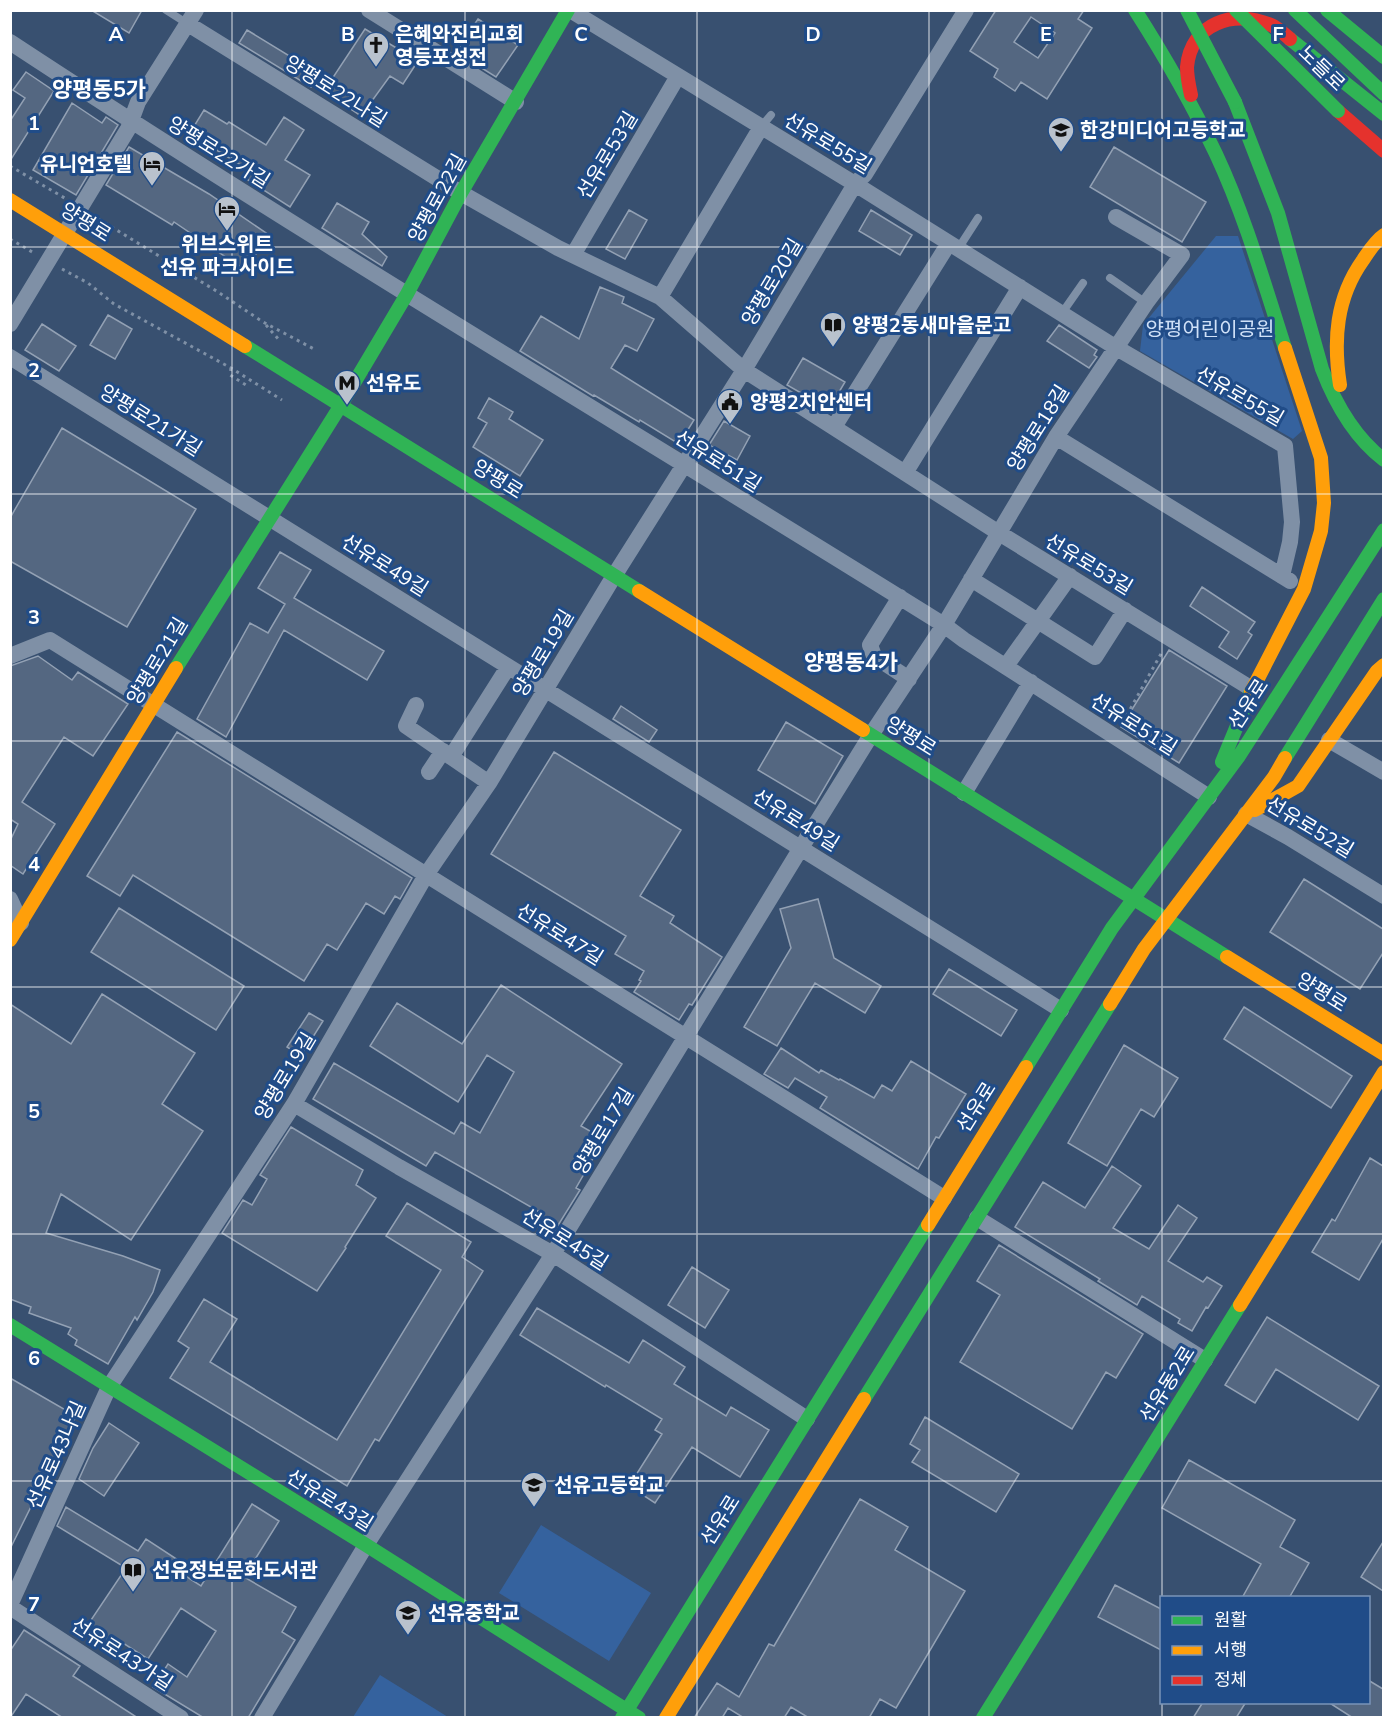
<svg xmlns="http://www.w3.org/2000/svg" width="1394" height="1728" viewBox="0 0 1394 1728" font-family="'Nunito Sans','Noto Sans KR',sans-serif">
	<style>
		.green { fill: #35629e }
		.building { fill: #546781; stroke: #93a1b4; stroke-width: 1.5; fill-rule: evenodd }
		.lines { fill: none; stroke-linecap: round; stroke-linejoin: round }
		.path { stroke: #7f90a6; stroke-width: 3; stroke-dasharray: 3 4.5; stroke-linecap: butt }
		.lane { stroke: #7f90a6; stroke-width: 8 }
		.street { stroke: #7f90a6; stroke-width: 16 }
		.fast { stroke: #30b455; stroke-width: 14 }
		.slow { stroke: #ff9f0a; stroke-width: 14 }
		.jam { stroke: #e5322d; stroke-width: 14 }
		.fast-bridge { stroke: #30b455; stroke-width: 14 }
		.grid { fill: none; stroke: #fff; stroke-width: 1.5; stroke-opacity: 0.55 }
		.labels { text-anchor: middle; stroke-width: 6; stroke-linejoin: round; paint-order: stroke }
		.poi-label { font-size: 20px; font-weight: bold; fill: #fff; stroke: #204c88; text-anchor: start }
		.street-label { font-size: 20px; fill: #fff; stroke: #204c88 }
		.park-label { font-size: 20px; fill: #d0e1f8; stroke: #204c88 }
		.quarter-label { font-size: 22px; font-weight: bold; fill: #fff; stroke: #204c88 }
		.grid-label { font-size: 20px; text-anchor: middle; font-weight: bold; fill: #fff; stroke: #204c88; stroke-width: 6; stroke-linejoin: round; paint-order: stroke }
	</style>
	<rect width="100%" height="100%" fill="#385070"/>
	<path class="green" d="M1216,236H1238L1302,431L1293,439L1140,351L1143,325Z
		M541,1525L651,1593L609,1661L499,1593Z
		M380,1675L448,1717H353Z"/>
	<path class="building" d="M91,10H142L129,33Z
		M996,10H1084L1078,19L1092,28L1047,99L1021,82L1015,91L994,77L998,69L970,51ZM1031,17L1055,33L1038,58L1014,42Z
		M478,19L518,45L496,77L456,52Z
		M365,29L418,61L403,84L390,76L361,116L324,91Z
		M247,30L319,74L311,87L239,43Z
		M26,72L54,91L10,161V121L25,98L13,90Z
		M72,103L102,123L106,117L118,125L76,195L33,170Z
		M204,110L227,124L229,122L266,145L284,117L304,130L285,160L310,175L290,207L245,178L249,170L210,146L208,149L188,136Z
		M129,147L209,194L269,235L245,270L174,222L172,225L106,185Z
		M1114,147L1206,202L1182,242L1090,187Z
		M337,203L369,222L362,234L387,257L382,266L322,228Z
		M629,210L647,220L625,259L606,249Z
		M871,210L912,235L900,255L859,231Z
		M600,287L624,297L622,303L654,319L637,351L625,345L611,368L694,420L679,444L640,420L639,422L594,395L593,396L520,351L541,316L579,339Z
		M108,315L132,329L115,359L90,345Z
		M42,324L76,346L59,371L25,350Z
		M1059,325L1097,350L1094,355L1097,357L1089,368L1047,341Z
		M803,358L845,382L829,409L787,385Z
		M489,398L513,412L509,419L543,440L520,476L473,447L487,423L478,418Z
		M724,421L750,436L737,460L709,445Z
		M62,428L196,509L127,627L10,561V518Z
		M280,552L311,570L294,598L384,651L367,680L284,630L226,737L197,719L250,623L268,633L285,604L258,588Z
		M1202,587L1255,622L1248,632L1252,635L1237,659L1219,647L1229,632L1190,606Z
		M1169,650L1227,686L1179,763L1121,727Z
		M38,656L72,680L78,672L128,704L93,756L64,737L22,802L55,824L23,874L10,865V841L18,824L10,819V666Z
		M621,706L657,730L649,742L613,719Z
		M786,722L843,756L815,804L758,770Z
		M177,732L412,878L400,899L395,896L384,914L366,903L337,950L327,944L304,981L133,875L120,896L87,876Z
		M554,752L681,830L640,896L674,916L670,923L722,957L692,1005L689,1004L679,1020L634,992L641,981L639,980L644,971L615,954L626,936L491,854Z
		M1304,879L1383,929V953L1360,989L1270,932Z
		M818,899L834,958L881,986L865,1013L815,983L777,1046L744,1027L791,948L780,909Z
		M119,908L244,986L216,1030L91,952Z
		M949,969L1017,1010L1001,1036L933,994Z
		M501,985L622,1064L581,1126L604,1139L576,1188L580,1190L552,1235L531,1223L538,1211L435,1152L426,1166L313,1099L334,1063L454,1134L461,1122L480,1133L514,1072L487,1055L458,1102L370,1046L397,1003L462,1044Z
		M102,994L195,1053L162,1104L203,1131L131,1240L61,1194L46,1233L123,1256L160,1270L153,1292L137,1320L135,1317L108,1364L75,1345L77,1340L68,1334L71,1328L29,1313L31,1307L10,1299V1004L71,1044Z
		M1244,1007L1352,1076L1331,1108L1224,1039Z
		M309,1013L323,1021L301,1056L287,1047Z
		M1124,1045L1178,1078L1154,1117L1141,1109L1107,1166L1068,1143Z
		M781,1048L819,1073L821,1070L839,1080L840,1079L874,1098L882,1085L892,1091L911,1061L966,1094L939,1138L936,1137L918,1169L820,1108L827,1097L795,1078L788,1088L764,1074Z
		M291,1127L363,1170L356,1185L376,1198L345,1247L346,1248L317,1291L222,1233L243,1200L252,1205L267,1179L260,1175Z
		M1370,1158L1383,1166V1239L1359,1280L1312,1252L1332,1219L1335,1221Z
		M1112,1166L1141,1186L1113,1228L1149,1249L1178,1205L1197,1218L1168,1261L1203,1282L1207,1277L1222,1286L1208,1308L1206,1307L1192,1331L1178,1323L1180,1319L1142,1296L1137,1305L1098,1281L1100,1279L1015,1227L1043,1182L1085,1208Z
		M407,1203L471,1242L462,1257L483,1271L379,1441L375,1439L347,1486L170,1378L189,1348L178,1341L204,1299L237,1319L210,1362L337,1440L441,1270L386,1236Z
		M999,1245L1143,1334L1116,1378L1106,1372L1072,1429L960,1362L1000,1295L977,1281Z
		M692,1267L729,1290L705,1328L668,1305Z
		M537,1308L629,1363L643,1340L685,1367L674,1384L726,1416L731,1407L769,1430L740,1477L692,1447L655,1503L629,1486L662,1434L655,1430L662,1419L606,1385L605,1387L520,1335Z
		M1267,1317L1379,1386L1358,1420L1276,1369L1255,1403L1225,1385Z
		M10,1378L76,1416L10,1549Z
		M925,1417L1019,1474L996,1512L912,1462L920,1450L910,1444Z
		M109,1423L139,1443L104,1496L79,1479L93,1448Z
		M1189,1460L1295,1520L1280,1547L1309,1563L1289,1598H1242L1261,1564L1162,1508Z
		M860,1499L908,1527L895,1550L965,1591L896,1708L880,1699L869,1718H809L791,1707L784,1718H744L728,1708L722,1718H694L717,1683L739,1697L769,1644L774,1646Z
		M252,1504L279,1521L244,1577L296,1607L282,1632L295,1640L248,1718H204L153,1687L168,1664L187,1677L216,1631L181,1608L148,1659L123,1643L120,1648L87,1626L126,1568L57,1526L66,1507L138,1551L146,1539L178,1560L173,1568L201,1586Z
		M1383,1542V1591L1361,1577Z
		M1115,1585L1161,1609V1650L1098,1617Z
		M24,1630L80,1666L73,1676L138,1718H63L26,1694L10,1718V1651Z
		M1368,1680L1383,1689V1718H1353L1328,1702H1368Z
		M1203,1702H1246L1236,1718H1193Z"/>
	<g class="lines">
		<path class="path" d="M10,166L68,200
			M92,215L218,292L263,322L314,349
			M10,239L34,253
			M62,269L88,283L114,304L231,368L282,400
			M266,325L280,341
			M231,368L230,375L246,385
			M1123,722L1162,652"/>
		<path class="lane" d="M166,10L188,24
			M761,127L771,115
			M958,249L978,218
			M1110,278L1146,303
			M1062,313L1083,283"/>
		<path class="street" d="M369,10L516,102
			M570,10L855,184L1115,347L1285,446L1292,522L1290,542L1282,576
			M188,24L461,193L558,248L660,297L744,370L999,533L1252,689
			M10,42C317,244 633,431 944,625L964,640L1209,797
			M573,255L678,76
			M660,297L761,127
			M10,324L128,129L138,102L196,10
			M10,357L1061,1010
			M834,427L949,243
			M1056,437L1290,581
			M905,473L1020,287
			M971,579L1095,657L1125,610
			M900,597L870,645L874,656L909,679
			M10,656L50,640L944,1198
			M1006,666L1070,576
			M416,705L406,726L489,783
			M1329,740L1384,772
			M451,757L508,667
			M429,772L443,751
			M964,793L1031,682
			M1246,814L1288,837L1384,896
			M10,899L21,923
			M294,1104L399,1167L553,1254L807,1419
			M977,1218L1205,1360
			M10,1605L109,1387L294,1104L426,875L489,783L614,576L744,370L855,184L865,174L966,10
			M10,1607L181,1718
			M262,1718L366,1545L553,1254L804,843L871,735L944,625L1056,437L1146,303L1182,255L1116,217"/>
		<path class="fast" d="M1135,10C1165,57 1192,104 1216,154C1245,216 1264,283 1285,348
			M1295,10L1384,94
			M1327,10L1384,57
			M1290,39L1384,114
			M1235,102L1278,213L1322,369C1335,403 1354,437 1384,460
			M245,346L639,591
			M176,668L341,405L407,294L461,193L568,10
			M863,730L1227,957
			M1285,758L1384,599
			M1222,762L1251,692
			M1026,1067L1112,928L1239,756L1384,530
			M10,1325L366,1545L639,1718
			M864,1399L1110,1004
			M622,1718L928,1225
			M983,1718L1240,1305"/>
		<path class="slow" d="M10,200L245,346
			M1340,385C1333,340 1336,298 1363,260C1369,251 1375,241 1384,235
			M639,591L863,730
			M1251,692L1304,589L1321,531L1324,503L1321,458L1285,348
			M1255,810L1298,786L1377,671L1384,665
			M10,940L176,668
			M1227,957L1384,1054
			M1110,1004L1144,949L1274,777L1285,758
			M928,1225L1026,1067
			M1240,1305L1384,1072
			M666,1718L864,1399"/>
		<path class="jam" d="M1191,95C1189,86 1187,77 1187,67C1191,23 1234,9 1271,25C1278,28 1284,34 1290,39
			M1338,111L1384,151"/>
		<path class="fast-bridge" d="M1187,10L1235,102
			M1236,10L1338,111"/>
	</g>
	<path class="grid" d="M232,10V1718M465,10V1718M697,10V1718M929,10V1718M1162,10V1598M10,247H1384M10,494H1384M10,741H1384M10,987H1384M10,1234H1384M10,1481H1384M1162,1702V1718"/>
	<defs>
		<g id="church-pin" transform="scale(1.35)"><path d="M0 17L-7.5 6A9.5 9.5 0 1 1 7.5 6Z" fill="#b9c2cd" stroke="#204c88"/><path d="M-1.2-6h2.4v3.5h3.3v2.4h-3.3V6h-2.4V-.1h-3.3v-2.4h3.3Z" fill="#111"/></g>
		<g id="school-pin" transform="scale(1.35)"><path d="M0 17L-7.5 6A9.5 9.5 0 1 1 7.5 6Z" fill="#b9c2cd" stroke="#204c88"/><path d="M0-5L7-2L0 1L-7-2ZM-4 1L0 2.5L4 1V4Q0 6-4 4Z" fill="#111"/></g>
		<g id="hotel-pin" transform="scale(1.35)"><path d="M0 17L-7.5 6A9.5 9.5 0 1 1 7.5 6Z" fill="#b9c2cd" stroke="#204c88"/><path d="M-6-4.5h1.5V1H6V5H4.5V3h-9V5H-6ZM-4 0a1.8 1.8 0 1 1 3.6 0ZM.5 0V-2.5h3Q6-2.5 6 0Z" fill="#111"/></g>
		<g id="library-pin" transform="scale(1.35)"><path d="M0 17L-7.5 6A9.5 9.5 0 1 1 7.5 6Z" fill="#b9c2cd" stroke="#204c88"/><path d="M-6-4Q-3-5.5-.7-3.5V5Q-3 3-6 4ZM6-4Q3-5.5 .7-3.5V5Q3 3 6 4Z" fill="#111"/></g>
		<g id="metro-pin" transform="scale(1.35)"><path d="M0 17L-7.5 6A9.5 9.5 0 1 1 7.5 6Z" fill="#b9c2cd" stroke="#204c88"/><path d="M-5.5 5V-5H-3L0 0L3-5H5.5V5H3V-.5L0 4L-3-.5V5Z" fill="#111"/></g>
		<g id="civic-pin" transform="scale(1.35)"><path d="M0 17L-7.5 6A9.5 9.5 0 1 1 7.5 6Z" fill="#b9c2cd" stroke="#204c88"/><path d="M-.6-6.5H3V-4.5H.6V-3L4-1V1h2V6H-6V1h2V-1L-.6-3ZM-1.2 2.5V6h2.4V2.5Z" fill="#111"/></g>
	</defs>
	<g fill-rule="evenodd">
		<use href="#church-pin" x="376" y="45"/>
		<use href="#school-pin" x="1061" y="130"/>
		<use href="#hotel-pin" x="152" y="164"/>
		<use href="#hotel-pin" x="227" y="209"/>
		<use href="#library-pin" x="833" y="325"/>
		<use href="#metro-pin" x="347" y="383"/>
		<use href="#civic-pin" x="730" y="402"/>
		<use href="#school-pin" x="534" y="1485"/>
		<use href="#library-pin" x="133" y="1570"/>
		<use href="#school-pin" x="408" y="1613"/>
	</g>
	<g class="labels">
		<g class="poi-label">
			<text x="395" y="41">은혜와진리교회<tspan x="395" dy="23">영등포성전</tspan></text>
			<text x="1080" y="137">한강미디어고등학교</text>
			<text x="132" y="171" text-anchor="end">유니언호텔</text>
			<text x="227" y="251" text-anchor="middle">위브스위트<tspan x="227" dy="23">선유 파크사이드</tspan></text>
			<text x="852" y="332">양평2동새마을문고</text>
			<text x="366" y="390">선유도</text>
			<text x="750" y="409">양평2치안센터</text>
			<text x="554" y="1492">선유고등학교</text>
			<text x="152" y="1577">선유정보문화도서관</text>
			<text x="428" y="1620">선유중학교</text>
		</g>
		<g class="street-label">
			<text transform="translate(1322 68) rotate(44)" y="7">노들로</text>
			<text transform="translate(336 91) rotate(32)" y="7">양평로22나길</text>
			<text transform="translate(828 143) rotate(31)" y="7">선유로55길</text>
			<text transform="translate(219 152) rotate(32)" y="7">양평로22가길</text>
			<text transform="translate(607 155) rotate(-59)" y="7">선유로53길</text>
			<text transform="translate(437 198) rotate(-61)" y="7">양평로22길</text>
			<text transform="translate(86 222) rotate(32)" y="7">양평로</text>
			<text transform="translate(772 282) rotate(-59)" y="7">양평로20길</text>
			<text transform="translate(1240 396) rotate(30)" y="7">선유로55길</text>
			<text transform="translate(151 420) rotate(32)" y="7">양평로21가길</text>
			<text transform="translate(1038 428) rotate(-58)" y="7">양평로18길</text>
			<text transform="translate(718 461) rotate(32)" y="7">선유로51길</text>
			<text transform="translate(498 479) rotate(32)" y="7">양평로</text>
			<text transform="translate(1089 564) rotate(31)" y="7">선유로53길</text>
			<text transform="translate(385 565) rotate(32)" y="7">선유로49길</text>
			<text transform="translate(543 653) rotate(-59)" y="7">양평로19길</text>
			<text transform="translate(157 661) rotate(-59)" y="7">양평로21길</text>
			<text transform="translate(1248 704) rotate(-57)" y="7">선유로</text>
			<text transform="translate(1134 724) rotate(32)" y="7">선유로51길</text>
			<text transform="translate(911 736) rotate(32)" y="7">양평로</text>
			<text transform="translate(796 820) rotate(32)" y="7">선유로49길</text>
			<text transform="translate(1310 827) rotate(31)" y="7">선유로52길</text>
			<text transform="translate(560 934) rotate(32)" y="7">선유로47길</text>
			<text transform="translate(1322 992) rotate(32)" y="7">양평로</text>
			<text transform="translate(285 1076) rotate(-59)" y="7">양평로19길</text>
			<text transform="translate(976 1107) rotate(-58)" y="7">선유로</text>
			<text transform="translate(603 1131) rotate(-59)" y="7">양평로17길</text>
			<text transform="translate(565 1239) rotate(32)" y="7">선유로45길</text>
			<text transform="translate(1167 1384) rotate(-58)" y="7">선유동2로</text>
			<text transform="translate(56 1455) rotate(-66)" y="7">선유로43나길</text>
			<text transform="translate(330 1500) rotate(32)" y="7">선유로43길</text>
			<text transform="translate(720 1520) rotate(-58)" y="7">선유로</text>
			<text transform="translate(122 1654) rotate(33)" y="7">선유로43가길</text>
		</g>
		<g class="park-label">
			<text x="1210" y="336">양평어린이공원</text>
		</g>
		<g class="quarter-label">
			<text x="99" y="97">양평동5가</text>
			<text x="851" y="670">양평동4가</text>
		</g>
	</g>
	<g class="grid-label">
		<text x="116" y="41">A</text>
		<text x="348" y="41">B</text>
		<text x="581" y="41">C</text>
		<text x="813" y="41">D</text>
		<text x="1046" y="41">E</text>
		<text x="1278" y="41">F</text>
		<text x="34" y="130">1</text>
		<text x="34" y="377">2</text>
		<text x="34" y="624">3</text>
		<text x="34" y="871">4</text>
		<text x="34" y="1118">5</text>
		<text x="34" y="1365">6</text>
		<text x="34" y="1611">7</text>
	</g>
	<rect width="1394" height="1728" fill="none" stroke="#ffffff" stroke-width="24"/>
	<rect x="1160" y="1596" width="210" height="108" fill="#204c88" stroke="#7994b8" stroke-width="1.5"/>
	<rect x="1172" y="1616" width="30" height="9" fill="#30b455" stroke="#7994b8" stroke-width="1.5"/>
	<text x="1214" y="1626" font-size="18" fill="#ffffff">원활</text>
	<rect x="1172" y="1646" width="30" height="9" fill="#ff9f0a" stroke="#7994b8" stroke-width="1.5"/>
	<text x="1214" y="1656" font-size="18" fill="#ffffff">서행</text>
	<rect x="1172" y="1676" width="30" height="9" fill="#e5322d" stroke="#7994b8" stroke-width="1.5"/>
	<text x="1214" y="1686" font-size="18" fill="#ffffff">정체</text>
</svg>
